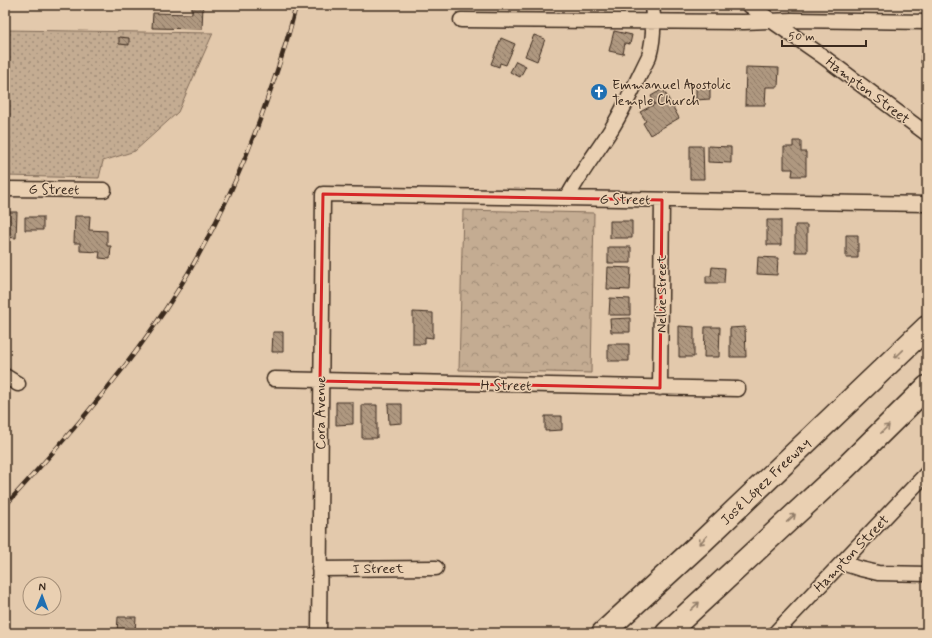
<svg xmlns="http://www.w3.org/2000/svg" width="932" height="638" viewBox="0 0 932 638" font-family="Mynerve,sans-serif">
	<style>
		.grass { fill: url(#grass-dots); stroke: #806b58 }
		.forest { fill: url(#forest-crowns); stroke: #806b58 }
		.building { fill: url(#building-back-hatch); stroke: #3b2a1e }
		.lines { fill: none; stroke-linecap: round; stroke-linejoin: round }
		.minor-casing { stroke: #3b2a1e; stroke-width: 17 }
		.motorway-casing { stroke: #3b2a1e; stroke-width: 25 }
		.minor { stroke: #ead0b2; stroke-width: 14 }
		.motorway { stroke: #ead0b2; stroke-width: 22 }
		.rail-casing { stroke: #3b2a1e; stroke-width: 4.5 }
		.rail { stroke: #ead0b2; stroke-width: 3; stroke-dasharray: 9; stroke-linecap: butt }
		.oneway { stroke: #927d68 }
		.marked { fill: none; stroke: #d62828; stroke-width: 3; stroke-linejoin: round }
		.labels { text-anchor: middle; stroke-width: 3; stroke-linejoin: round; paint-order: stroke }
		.poi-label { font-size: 14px; fill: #3b2a1e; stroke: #ead0b2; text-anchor: start }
		.street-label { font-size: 14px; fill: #3b2a1e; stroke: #ead0b2 }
	</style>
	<defs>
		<pattern id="grass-dots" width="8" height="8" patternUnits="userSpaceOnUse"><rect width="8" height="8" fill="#c4ac92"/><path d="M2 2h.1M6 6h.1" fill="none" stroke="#a08c77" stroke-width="1.8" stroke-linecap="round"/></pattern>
		<pattern id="forest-crowns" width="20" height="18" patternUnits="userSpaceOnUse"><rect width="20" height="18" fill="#c4ac92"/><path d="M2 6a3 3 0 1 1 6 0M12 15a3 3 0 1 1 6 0" fill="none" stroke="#a08c77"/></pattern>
		<pattern id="building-back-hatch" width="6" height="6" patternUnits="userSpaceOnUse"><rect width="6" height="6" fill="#af9880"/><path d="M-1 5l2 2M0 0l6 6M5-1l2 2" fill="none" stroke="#907c68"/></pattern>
	</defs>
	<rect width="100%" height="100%" fill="#e3c9ac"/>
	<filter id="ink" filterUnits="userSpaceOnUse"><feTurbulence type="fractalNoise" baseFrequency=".025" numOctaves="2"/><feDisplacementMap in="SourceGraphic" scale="8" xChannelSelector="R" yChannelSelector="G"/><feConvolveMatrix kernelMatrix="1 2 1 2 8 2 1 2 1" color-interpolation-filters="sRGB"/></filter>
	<g filter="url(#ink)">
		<path class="grass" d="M5,30L213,33L178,112L135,151L103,161L99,178L5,176Z"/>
		<path class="forest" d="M463,210L594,213L591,373L459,370Z"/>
		<path class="building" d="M192,5H203L202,29L152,28L153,13L192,14Z
			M600,5H622V8L600,7Z
			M614,31L632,35L630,44L625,43L623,54L609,51Z
			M534,35L545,39L537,61L525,56Z
			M119,37L129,38V45L119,44Z
			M501,38L515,44L506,65L500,63L499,67L491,64Z
			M921,55H927V63H921Z
			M516,61L526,66L520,77L510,72Z
			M746,67L779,68L778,87H766L765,105H745Z
			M696,86H710V99L696,100Z
			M663,89L679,118L650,135L643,123L646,121L640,112L655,104L651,96Z
			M793,141H801V152H806V176H792L793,169H784V147H793Z
			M690,146H703L704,179H690Z
			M708,146L731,147V163L708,162Z
			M5,212H17L16,238L5,237Z
			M75,216H90L89,230L107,231V246H111L110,259L99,258L100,252L80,251V243H74Z
			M25,217H43V230H25Z
			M767,220H781V245H767Z
			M610,221H632V238H610Z
			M795,225H807V252H795Z
			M846,235H858V258H846Z
			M608,247H631V263H608Z
			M758,257L778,258L777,275L757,274Z
			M608,267L631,268L630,290L607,289Z
			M712,267L725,268L724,283H706V276H711Z
			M610,298L630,299V315H609Z
			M413,312L433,313V338L425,337V344H413Z
			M630,318V332H611L610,319Z
			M679,326L694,327V357H679Z
			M705,327H720L719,357H704Z
			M745,327L746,357H730V328Z
			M273,332H283V352H272Z
			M608,344H629V361H608Z
			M336,402H353V424L336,425Z
			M388,404H402V423L389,424Z
			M362,405H377V438H362Z
			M545,416H562V430L545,431Z
			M118,617H136L135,633H117Z"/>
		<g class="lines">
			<g class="minor-casing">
				<path id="minor" d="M749,5L821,55L927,134
					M461,20L744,22L792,20L927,22
					M5,189L104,190
					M567,198C580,173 597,152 612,128C626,105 637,80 649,56C654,39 654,22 652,5
					M5,376L18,384
					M274,379L738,389
					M660,388L662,200
					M842,563L861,569L878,573L927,574
					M319,569L436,568
					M319,633L323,194L927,204
					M775,633L927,473"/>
			</g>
			<g class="motorway-casing">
				<path id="motorway" d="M603,633L703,541L927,327
					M667,633L845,468L927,387"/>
			</g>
			<use href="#minor" class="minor"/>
			<use href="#motorway" class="motorway"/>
			<g class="rail-casing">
				<path id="rail" d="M5,506C56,449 108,392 152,329C201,260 239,181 267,100C278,69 289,37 296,5"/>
			</g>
			<use href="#rail" class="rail"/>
		</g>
		<defs><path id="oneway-shaft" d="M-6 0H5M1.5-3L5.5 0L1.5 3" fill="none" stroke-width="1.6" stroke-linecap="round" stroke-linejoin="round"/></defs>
		<g class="oneway">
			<use href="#oneway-shaft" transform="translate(899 354) rotate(136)"/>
			<use href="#oneway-shaft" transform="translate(885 429) rotate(-45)"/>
			<use href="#oneway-shaft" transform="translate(791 518) rotate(-43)"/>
			<use href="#oneway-shaft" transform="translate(703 540) rotate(134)"/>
			<use href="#oneway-shaft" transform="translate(695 606) rotate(-43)"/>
		</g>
	</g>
	<path class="marked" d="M323,194L662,200L660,388L320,381Z"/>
	<defs>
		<g id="church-disc" transform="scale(0.9)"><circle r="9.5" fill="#1f6fb2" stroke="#ead0b2"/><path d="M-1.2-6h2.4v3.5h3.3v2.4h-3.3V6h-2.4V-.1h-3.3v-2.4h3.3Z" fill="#fff"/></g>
	</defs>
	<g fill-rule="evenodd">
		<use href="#church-disc" x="599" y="92"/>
	</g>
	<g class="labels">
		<g class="poi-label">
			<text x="612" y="89">Emmanuel Apostolic<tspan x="612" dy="16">Temple Church</tspan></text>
		</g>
		<g class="street-label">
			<text transform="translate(868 90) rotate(37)" y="5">Hampton Street</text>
			<text transform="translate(54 189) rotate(1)" y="5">G Street</text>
			<text transform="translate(625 199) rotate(1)" y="5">G Street</text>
			<text transform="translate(661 294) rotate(-90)" y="5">Nellie Street</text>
			<text transform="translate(506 385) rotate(1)" y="5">H Street</text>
			<text transform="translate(320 413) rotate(-90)" y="5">Cora Avenue</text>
			<text transform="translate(765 481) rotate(-44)" y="5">José López Freeway</text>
			<text transform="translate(851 553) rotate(-46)" y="5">Hampton Street</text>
			<text x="378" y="573">I Street</text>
		</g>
	</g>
	<rect width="932" height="638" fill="none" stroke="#ead0b2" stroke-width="20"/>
	<rect x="10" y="10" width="912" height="618" fill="none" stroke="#3b2a1e" stroke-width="1.5" filter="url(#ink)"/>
	<g transform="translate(42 596) rotate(1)"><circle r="19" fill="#ead0b2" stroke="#a48e77"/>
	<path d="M0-3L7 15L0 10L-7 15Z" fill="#1f6fb2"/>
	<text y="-6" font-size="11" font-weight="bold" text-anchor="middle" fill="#3b2a1e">N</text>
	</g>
	<path d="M782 40v6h84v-6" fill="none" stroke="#3b2a1e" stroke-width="2"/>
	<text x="788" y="40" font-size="12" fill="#3b2a1e" stroke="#ead0b2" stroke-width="3" paint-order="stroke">50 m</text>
</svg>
